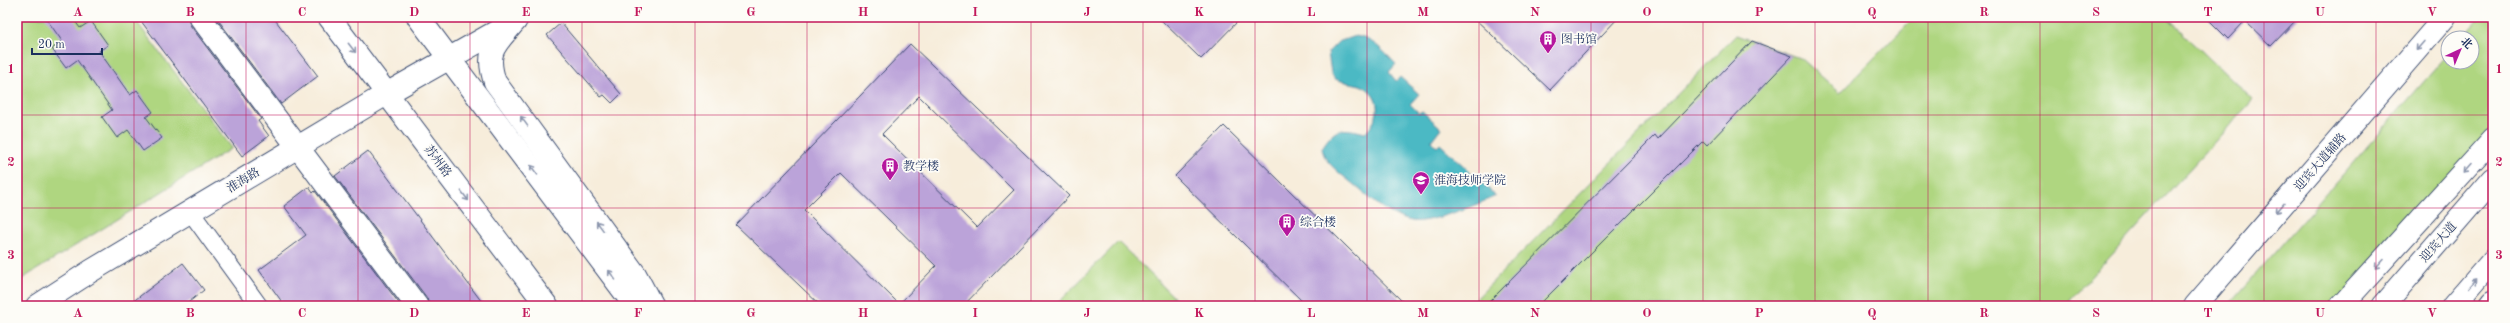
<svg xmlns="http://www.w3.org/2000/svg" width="2510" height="323" viewBox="0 0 2510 323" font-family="'Old Standard TT','Noto Serif SC',serif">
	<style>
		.green { fill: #afd680; stroke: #65826f }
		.water { fill: #4bb9c4; stroke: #337491 }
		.building { fill: #bba3d9; fill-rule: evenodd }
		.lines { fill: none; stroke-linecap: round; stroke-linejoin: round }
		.pedestrian-casing { stroke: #3c4c71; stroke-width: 19 }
		.minor-casing { stroke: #3c4c71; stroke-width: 24 }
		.tertiary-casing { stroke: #3c4c71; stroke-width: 24 }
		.secondary-casing { stroke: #3c4c71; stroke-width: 24 }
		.primary-casing { stroke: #3c4c71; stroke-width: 24 }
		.trunk-casing { stroke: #3c4c71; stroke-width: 24 }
		.pedestrian { stroke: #fff; stroke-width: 17 }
		.minor { stroke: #fff; stroke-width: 22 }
		.tertiary { stroke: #fff; stroke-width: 22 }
		.secondary { stroke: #fff; stroke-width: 22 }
		.primary { stroke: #fff; stroke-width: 22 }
		.trunk { stroke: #fff; stroke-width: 22 }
		.oneway { stroke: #8d97ae }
		.grid { fill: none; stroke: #c2185b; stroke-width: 1; stroke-opacity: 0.55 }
		.labels { text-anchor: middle; stroke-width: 3.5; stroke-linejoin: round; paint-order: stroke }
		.poi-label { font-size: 12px; fill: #1b2f5e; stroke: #fdfcf7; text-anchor: start }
		.street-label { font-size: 12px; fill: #1b2f5e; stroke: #fdfcf7 }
		.neatline { fill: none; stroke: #c2185b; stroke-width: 1.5 }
		.grid-label { font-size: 13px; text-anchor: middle; font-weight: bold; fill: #c2185b }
	</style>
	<rect width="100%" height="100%" fill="#fdfcf7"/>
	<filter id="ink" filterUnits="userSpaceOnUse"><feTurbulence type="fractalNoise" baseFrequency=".025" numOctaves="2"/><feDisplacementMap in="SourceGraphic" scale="8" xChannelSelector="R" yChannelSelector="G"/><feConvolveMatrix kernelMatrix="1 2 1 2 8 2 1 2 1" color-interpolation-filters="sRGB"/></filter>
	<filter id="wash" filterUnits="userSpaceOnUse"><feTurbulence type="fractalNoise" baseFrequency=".012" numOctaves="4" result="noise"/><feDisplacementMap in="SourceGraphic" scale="16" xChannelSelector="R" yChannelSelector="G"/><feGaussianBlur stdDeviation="0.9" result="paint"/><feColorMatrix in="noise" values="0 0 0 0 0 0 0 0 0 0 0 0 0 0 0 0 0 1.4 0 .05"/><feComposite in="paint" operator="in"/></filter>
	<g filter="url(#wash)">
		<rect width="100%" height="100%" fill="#f7eddb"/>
		<path class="green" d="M17,17H133L232,148L17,282Z
			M1914,17H2166L2253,100L2064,306H1469L1736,35L1802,59L1840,93Z
			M2480,17H2493V133L2334,306H2228L2448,54V62H2472V38H2462Z
			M1118,242L1183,306H1055Z"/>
		<path class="water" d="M1355,36C1373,38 1384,52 1396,64L1389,72L1396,81L1400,77L1419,94L1410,104L1419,113L1422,111L1441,128L1431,141L1437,147L1440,144L1496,196C1479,204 1429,224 1412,221C1389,217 1370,198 1353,184C1341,174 1324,163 1322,148C1335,127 1342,127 1365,133C1381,119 1383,94 1360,85C1352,83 1343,82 1335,79L1331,73L1328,52L1338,42Z"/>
		<g id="blocks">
			<path class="building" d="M45,17H72L80,28L91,21L108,45L99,51L130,95L137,90L153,112L146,117L162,138L143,151L128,130L117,138L102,117L112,110L77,60L66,68L52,49L62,41Z
				M138,17H188L190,25L261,119L258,121L269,136L242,156Z
				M216,17H273L318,76L281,104Z
				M1158,17H1242L1201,59Z
				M1473,17H1619L1550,90Z
				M2206,17H2299L2271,46L2245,21L2228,39Z
				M561,23L621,94L612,103L604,95L601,97L547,35Z
				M1752,41L1792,56L1707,145L1703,141L1538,306H1485L1655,135L1658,139Z
				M910,44L1069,196L963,306H821L736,225ZM919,96L1014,190L977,228L882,134ZM841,173L936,266L899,304L804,210Z
				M1224,126L1407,306H1307L1175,176Z
				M368,151L485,306H429L427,298L335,176Z
				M309,187L313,193L315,191L401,306H285L259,270L306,235L284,206Z
				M183,263L204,290L184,306H127Z"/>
		</g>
	</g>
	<g filter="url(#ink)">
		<use href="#blocks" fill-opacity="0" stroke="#3c4c71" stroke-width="1"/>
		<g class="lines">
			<g class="pedestrian-casing">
				<path id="pedestrian" d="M190,211L259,306"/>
			</g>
			<g class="minor-casing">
				<path id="minor" d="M200,17L417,306
					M37,306L91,271L388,93L515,21"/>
			</g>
			<g class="tertiary-casing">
				<path id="tertiary" d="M516,20C497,44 484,49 495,82L635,274L652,306"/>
			</g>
			<g class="secondary-casing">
				<path id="secondary" d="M329,17L547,306
					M418,17L635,306"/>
			</g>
			<g class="primary-casing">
				<path id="primary" d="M2195,306L2445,17"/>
			</g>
			<g class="trunk-casing">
				<path id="trunk" d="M2341,306L2493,139
					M2383,306L2493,179
					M2453,306L2493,260
					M2490,306L2493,302"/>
			</g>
			<use href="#pedestrian" class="pedestrian"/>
			<use href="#minor" class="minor"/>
			<use href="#tertiary" class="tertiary"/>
			<use href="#secondary" class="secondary"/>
			<use href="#primary" class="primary"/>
			<use href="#trunk" class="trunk"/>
		</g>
		<defs><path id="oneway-shaft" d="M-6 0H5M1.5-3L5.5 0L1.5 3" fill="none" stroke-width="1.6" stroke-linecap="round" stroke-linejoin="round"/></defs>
		<g class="oneway">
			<use href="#oneway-shaft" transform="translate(2420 46) rotate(131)"/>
			<use href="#oneway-shaft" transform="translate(352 48) rotate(52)"/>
			<use href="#oneway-shaft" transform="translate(524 121) rotate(-126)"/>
			<use href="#oneway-shaft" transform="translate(2467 168) rotate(132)"/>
			<use href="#oneway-shaft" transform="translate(534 170) rotate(-126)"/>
			<use href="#oneway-shaft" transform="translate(465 196) rotate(53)"/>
			<use href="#oneway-shaft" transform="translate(2280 208) rotate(131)"/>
			<use href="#oneway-shaft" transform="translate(600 226) rotate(-126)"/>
			<use href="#oneway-shaft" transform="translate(2379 264) rotate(132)"/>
			<use href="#oneway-shaft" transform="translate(612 275) rotate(-126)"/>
			<use href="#oneway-shaft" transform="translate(2473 283) rotate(-49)"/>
		</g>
	</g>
	<path class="grid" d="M134,17V306M246,17V306M358,17V306M470,17V306M582,17V306M695,17V306M807,17V306M919,17V306M1031,17V306M1143,17V306M1255,17V306M1367,17V306M1479,17V306M1591,17V306M1703,17V306M1815,17V306M1928,17V306M2040,17V306M2152,17V306M2264,17V306M2376,17V306M17,115H2493M17,208H2493"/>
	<defs>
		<g id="building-pin" transform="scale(0.9)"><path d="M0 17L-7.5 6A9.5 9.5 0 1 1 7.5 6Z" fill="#b5179e" stroke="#fdfcf7"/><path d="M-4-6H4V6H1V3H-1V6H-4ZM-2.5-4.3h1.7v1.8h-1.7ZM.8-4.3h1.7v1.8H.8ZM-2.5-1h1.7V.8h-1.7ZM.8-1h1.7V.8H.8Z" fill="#fff"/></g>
		<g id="school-pin" transform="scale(0.9)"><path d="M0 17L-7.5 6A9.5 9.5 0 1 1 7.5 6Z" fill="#b5179e" stroke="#fdfcf7"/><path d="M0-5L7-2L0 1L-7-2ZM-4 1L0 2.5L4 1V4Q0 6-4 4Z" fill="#fff"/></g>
	</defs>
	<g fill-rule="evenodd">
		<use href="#building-pin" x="1548" y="39"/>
		<use href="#building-pin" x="890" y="166"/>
		<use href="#school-pin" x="1421" y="180"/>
		<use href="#building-pin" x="1287" y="222"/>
	</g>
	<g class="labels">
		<g class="poi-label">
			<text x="1561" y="43">图书馆</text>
			<text x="903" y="170">教学楼</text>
			<text x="1434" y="184">淮海技师学院</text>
			<text x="1300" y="226">综合楼</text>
		</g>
		<g class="street-label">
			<text transform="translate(438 161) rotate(53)" y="4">苏州路</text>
			<text transform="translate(2320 162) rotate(-49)" y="4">迎宾大道辅路</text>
			<text transform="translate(243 180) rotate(-31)" y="4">淮海路</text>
			<text transform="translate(2438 242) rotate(-49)" y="4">迎宾大道</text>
		</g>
	</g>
	<rect width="2510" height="323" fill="none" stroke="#fdfcf7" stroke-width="44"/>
	<g transform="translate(2460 50) rotate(44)"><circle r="19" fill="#fdfcf7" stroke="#a3aaba"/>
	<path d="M0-3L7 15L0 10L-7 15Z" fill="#b5179e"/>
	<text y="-6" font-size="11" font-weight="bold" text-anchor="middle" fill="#1b2f5e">北</text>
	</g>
	<path d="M32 48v6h70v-6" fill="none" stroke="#1b2f5e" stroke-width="2"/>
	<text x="38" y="48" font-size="12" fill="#1b2f5e" stroke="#fdfcf7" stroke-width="3" paint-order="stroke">20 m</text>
	<rect x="22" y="22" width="2466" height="279" class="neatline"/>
	<g class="grid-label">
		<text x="78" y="16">A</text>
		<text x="190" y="16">B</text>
		<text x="302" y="16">C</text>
		<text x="414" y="16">D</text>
		<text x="526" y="16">E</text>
		<text x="638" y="16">F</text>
		<text x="751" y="16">G</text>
		<text x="863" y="16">H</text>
		<text x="975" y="16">I</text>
		<text x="1087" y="16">J</text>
		<text x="1199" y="16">K</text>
		<text x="1311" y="16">L</text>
		<text x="1423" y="16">M</text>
		<text x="1535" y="16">N</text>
		<text x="1647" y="16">O</text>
		<text x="1759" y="16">P</text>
		<text x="1872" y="16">Q</text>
		<text x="1984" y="16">R</text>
		<text x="2096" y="16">S</text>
		<text x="2208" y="16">T</text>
		<text x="2320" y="16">U</text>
		<text x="2432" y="16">V</text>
		<text x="11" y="73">1</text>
		<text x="2499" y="73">1</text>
		<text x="11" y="166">2</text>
		<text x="2499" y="166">2</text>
		<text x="11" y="259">3</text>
		<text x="2499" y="259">3</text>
		<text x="78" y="317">A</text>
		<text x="190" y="317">B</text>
		<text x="302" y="317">C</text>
		<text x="414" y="317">D</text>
		<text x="526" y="317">E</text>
		<text x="638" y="317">F</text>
		<text x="751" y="317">G</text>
		<text x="863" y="317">H</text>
		<text x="975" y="317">I</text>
		<text x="1087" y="317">J</text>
		<text x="1199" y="317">K</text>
		<text x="1311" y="317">L</text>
		<text x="1423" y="317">M</text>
		<text x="1535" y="317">N</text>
		<text x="1647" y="317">O</text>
		<text x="1759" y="317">P</text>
		<text x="1872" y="317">Q</text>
		<text x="1984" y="317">R</text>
		<text x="2096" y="317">S</text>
		<text x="2208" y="317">T</text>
		<text x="2320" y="317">U</text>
		<text x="2432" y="317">V</text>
	</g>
</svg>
